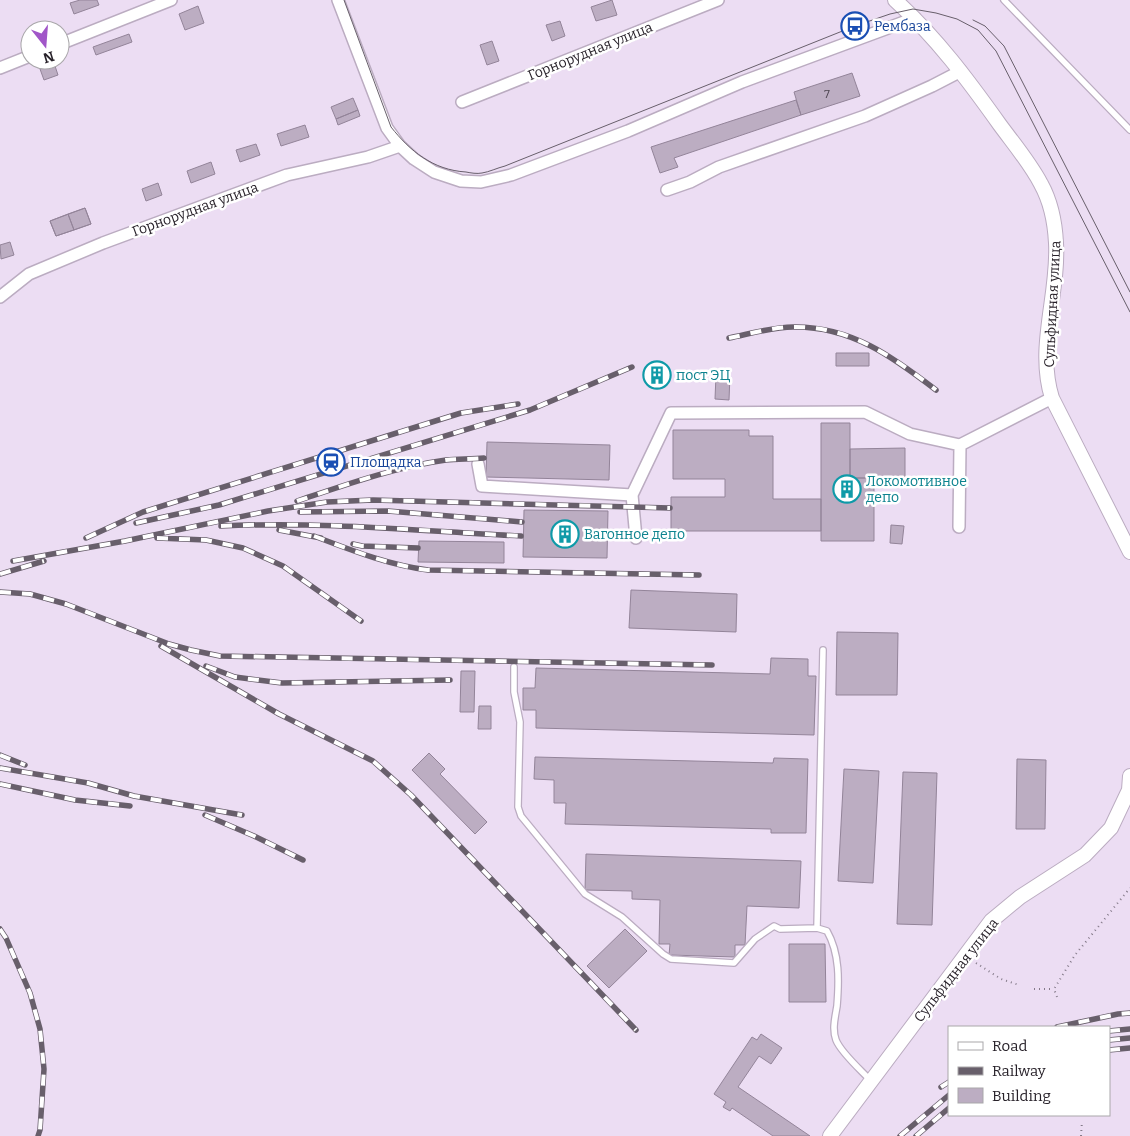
<svg xmlns="http://www.w3.org/2000/svg" width="1130" height="1136" viewBox="0 0 1130 1136" font-family="Bitter,serif">
	<style>
		.building { fill: #bcadc2; stroke: #938499 }
		.lines { fill: none; stroke-linecap: round; stroke-linejoin: round }
		.service-casing { stroke: #bbacc1; stroke-width: 8 }
		.minor-casing { stroke: #bbacc1; stroke-width: 14 }
		.tertiary-casing { stroke: #bbacc1; stroke-width: 16 }
		.path { stroke: #847a89; stroke-width: 2; stroke-dasharray: 1 4; stroke-linecap: butt }
		.service { stroke: #fff; stroke-width: 5.5 }
		.minor { stroke: #fff; stroke-width: 11 }
		.tertiary { stroke: #fff; stroke-width: 14 }
		.tram { stroke: #685f6b; stroke-width: 1 }
		.rail-casing { stroke: #685f6b; stroke-width: 5.5 }
		.rail { stroke: #fff; stroke-width: 4; stroke-dasharray: 11; stroke-linecap: butt }
		.labels { text-anchor: middle; stroke-width: 5; stroke-linejoin: round; paint-order: stroke }
		.number-label { font-size: 11px; fill: #4d4550 }
		.transit-label { font-size: 14px; fill: #164399; stroke: #fff; text-anchor: start }
		.street-label { font-size: 14px; fill: #28222a; stroke: #fff }
		.culture-label { font-size: 14px; fill: #0d838f; stroke: #fff; text-anchor: start }
	</style>
	<rect width="100%" height="100%" fill="#ecddf3"/>
	<path class="building" d="M80,0H97L99,5L74,14L70,3Z
		M612,0L617,15L596,21L591,7Z
		M198,6L204,23L185,30L179,14Z
		M560,21L565,36L552,41L546,25Z
		M129,34L132,42L96,55L93,47Z
		M492,41L499,61L487,65L480,45Z
		M54,63L58,75L44,80L40,69Z
		M852,73L860,96L801,115L794,92Z
		M353,98L358,110L336,119L331,107Z
		M796,100L801,115L674,158L678,167L660,173L651,147Z
		M358,110L360,116L338,125L336,119Z
		M305,125L309,137L281,146L277,134Z
		M256,144L260,155L240,162L236,150Z
		M211,162L215,174L191,183L187,171Z
		M158,183L162,195L146,201L142,189Z
		M85,208L91,224L74,230L68,214Z
		M85,208L91,224L56,236L50,221Z
		M68,214L74,230L56,236L50,221Z
		M10,242L14,255L1,259L0,245Z
		M836,353H869V366H836Z
		M666,367L669,379L647,384L644,370L652,368L653,370Z
		M716,375H730L729,400L715,399Z
		M821,423H850V478H874V541H821Z
		M673,430H749V436H773V499H821V531H671V497H725V479H673Z
		M487,442L610,445L609,480L486,477Z
		M905,448V478H850V449Z
		M524,510L608,511L607,558L523,557Z
		M891,525L904,526L902,544L890,543Z
		M419,541L504,542V563L418,562Z
		M631,590L737,594L736,632L629,628Z
		M837,632L898,633L897,695H836Z
		M771,658L808,659V676H816L814,735L536,728V710H523V688H535L536,668L770,674Z
		M461,671H475L474,712H460Z
		M479,706H491V729H478Z
		M429,753L445,769L440,774L487,822L475,834L412,770Z
		M535,757L773,763L774,758L808,759L806,833H771V829L565,824L566,803H554V780L534,779Z
		M1017,759L1046,760L1045,829H1016Z
		M844,769L879,771L873,883L838,881Z
		M903,772L937,773L932,925L897,924Z
		M586,854L801,861L799,908L747,906L745,945H735V957L669,955L670,944H659L660,900L632,899V891L585,890Z
		M625,929L647,951L609,988L587,966Z
		M789,944H825L826,1002H789Z
		M761,1034L782,1048L771,1064L759,1056L738,1087L810,1136H773L732,1108L730,1111L723,1107L726,1102L714,1094L752,1037L757,1040Z"/>
	<g class="lines">
		<g class="service-casing">
			<path id="service" d="M1004,0L1130,130
				M823,650L817,928L827,931C840,954 839,981 837,1006C835,1018 832,1029 836,1040C841,1053 862,1071 871,1081
				M514,667V692L520,722L518,807L521,816L585,894L622,917L663,954L671,959L734,963L755,939L774,926L780,929L817,928"/>
		</g>
		<g class="minor-casing">
			<path id="minor" d="M338,0L387,128L400,146L414,159L434,172L461,181L481,182L511,175L628,131L742,82L915,18
				M60,44L171,0
				M0,68L30,56
				M462,102L718,0
				M667,190L690,182L719,167L865,116L932,86L961,71
				M0,297L29,274L103,243L287,175L368,157L400,146
				M478,464L482,486L632,495
				M959,527L960,445L1052,398
				M636,538L632,495L671,413L865,412L910,434L960,445"/>
		</g>
		<g class="tertiary-casing">
			<path id="tertiary" d="M895,0C936,37 968,80 1000,125C1014,144 1030,163 1041,184C1051,202 1055,223 1056,243C1059,294 1036,347 1052,398L1130,552
				M830,1136L991,921L1020,897L1085,855L1111,828L1129,790L1130,776"/>
		</g>
		<path class="path" d="M976,963L1001,979L1019,985
			M1034,989H1054
			M1057,997L1054,989L1075,955L1130,888
			M1081,1136L1082,1121"/>
		<use href="#service" class="service"/>
		<use href="#minor" class="minor"/>
		<use href="#tertiary" class="tertiary"/>
		<path class="tram" d="M344,0L391,127C410,151 433,170 466,172C471,173 477,174 482,173C489,172 497,168 505,166L855,26L890,14L913,9L936,13L957,19L978,30L996,51L1130,312
			M973,20L985,26L1004,46L1130,292"/>
		<g class="rail-casing">
			<path id="rail" d="M729,338C749,334 773,327 793,327C851,326 893,357 936,390
				M297,501C345,485 395,467 446,460C458,459 472,459 484,458
				M300,512L388,511L522,522
				M136,523L219,505L530,410L632,367
				M221,526C321,521 422,531 521,536
				M279,530L321,538
				M314,536C351,550 388,565 428,570L699,575
				M86,538L143,512L461,413L518,404
				M157,538L206,540L243,548L283,566L361,621
				M353,544L362,546L418,548
				M13,561L125,541L268,511L327,502L373,500L670,508
				M0,574L44,561
				M0,592L30,594L66,604L169,644L191,650L220,656L712,665
				M161,646L279,714L373,761L411,795L636,1030
				M206,666L235,677L282,683L450,680
				M0,755L25,765
				M0,768L88,783L134,796L242,815
				M0,784L75,800L130,806
				M205,815L254,836L303,860
				M0,929L6,938L30,993L40,1029L44,1069L40,1130L38,1136
				M1057,1027L1118,1014L1130,1013
				M1109,1031L1130,1029
				M1109,1040L1130,1038
				M1109,1050L1130,1048
				M941,1087L949,1082
				M900,1136L949,1095
				M916,1136L949,1108"/>
		</g>
		<use href="#rail" class="rail"/>
	</g>
	<defs>
		<g id="bus-ring" transform="scale(1.4375)"><circle r="9.5" fill="#fff" stroke="#1a4fb4" stroke-width="1.5"/><path d="M-5-6H5V4H4V6H2V4H-2V6H-4V4H-5ZM-3.5-4V0h7V-4ZM-3.5 1.2v1.5H-2V1.2ZM2 1.2v1.5H3.5V1.2Z" fill="#1a4fb4"/></g>
		<g id="building-ring" transform="scale(1.4375)"><circle r="9.5" fill="#fff" stroke="#0f9aa8" stroke-width="1.5"/><path d="M-4-6H4V6H1V3H-1V6H-4ZM-2.5-4.3h1.7v1.8h-1.7ZM.8-4.3h1.7v1.8H.8ZM-2.5-1h1.7V.8h-1.7ZM.8-1h1.7V.8H.8Z" fill="#0f9aa8"/></g>
		<g id="station-ring" transform="scale(1.4375)"><circle r="9.5" fill="#fff" stroke="#1a4fb4" stroke-width="1.5"/><path d="M-3-6H3Q5-6 5-4V2Q5 4 3 4L4.5 6H3L1.5 4h-3L-3 6H-4.5L-3 4Q-5 4-5 2V-4Q-5-6-3-6ZM-3.5-4v3h7v-3ZM-3.5 1v1.5H-2V1ZM2 1v1.5H3.5V1Z" fill="#1a4fb4"/></g>
	</defs>
	<g fill-rule="evenodd">
		<use href="#bus-ring" x="855" y="26"/>
		<use href="#building-ring" x="657" y="375"/>
		<use href="#station-ring" x="331" y="462"/>
		<use href="#building-ring" x="847" y="489"/>
		<use href="#building-ring" x="565" y="534"/>
	</g>
	<g class="labels">
		<g class="number-label">
			<text x="827" y="98">7</text>
		</g>
		<g class="transit-label">
			<text x="874" y="31">Рембаза</text>
			<text x="350" y="467">Площадка</text>
		</g>
		<g class="street-label">
			<text transform="translate(590 51) rotate(-22)" y="5">Горнорудная улица</text>
			<text transform="translate(195 209) rotate(-20)" y="5">Горнорудная улица</text>
			<text transform="translate(1052 304) rotate(-87)" y="5">Сульфидная улица</text>
			<text transform="translate(956 970) rotate(-52)" y="5">Сульфидная улица</text>
		</g>
		<g class="culture-label">
			<text x="676" y="380">пост ЭЦ</text>
			<text x="866" y="486">Локомотивное<tspan x="866" dy="16">депо</tspan></text>
			<text x="584" y="539">Вагонное депо</text>
		</g>
	</g>
	<rect x="948" y="1026" width="162" height="90" fill="#ffffff" stroke="#a9a7aa"/>
	<rect x="958" y="1042" width="25" height="8" fill="#ffffff" stroke="#a9a7aa"/>
	<text x="992" y="1051" font-size="15" fill="#28222a">Road</text>
	<rect x="958" y="1067" width="25" height="8" fill="#685f6b" stroke="#a9a7aa"/>
	<text x="992" y="1076" font-size="15" fill="#28222a">Railway</text>
	<rect x="958" y="1088" width="25" height="15" fill="#bcadc2" stroke="#a9a7aa"/>
	<text x="992" y="1101" font-size="15" fill="#28222a">Building</text>
	<g transform="translate(45 45) rotate(163)"><circle r="24" fill="#ffffff" stroke="#a9a7aa"/>
	<path d="M0-4L9 19L0 12L-9 19Z" fill="#a156c8"/>
	<text y="-8" font-size="14" font-weight="bold" text-anchor="middle" fill="#28222a">N</text>
	</g>
</svg>
